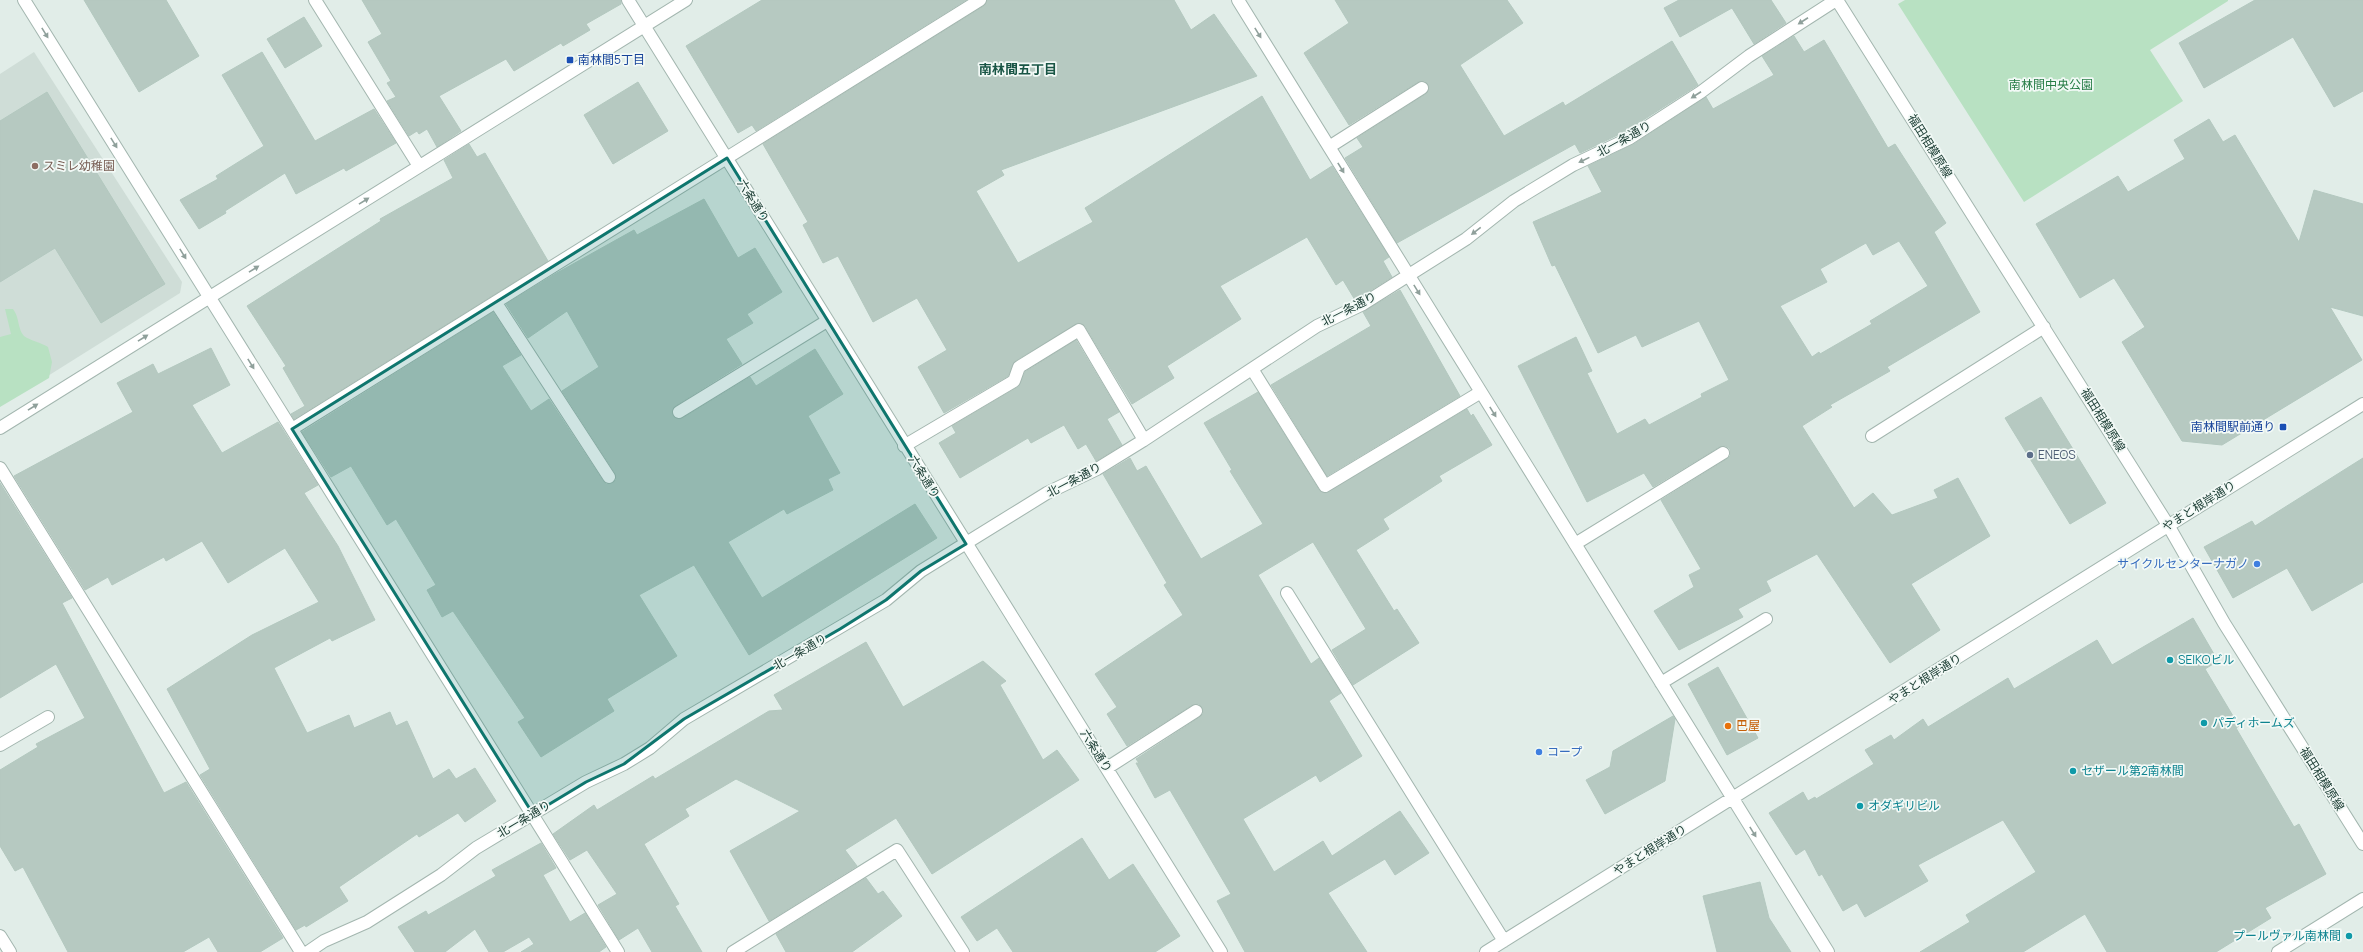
<svg xmlns="http://www.w3.org/2000/svg" width="2363" height="952" viewBox="0 0 2363 952" font-family="Manrope,'Noto Sans JP',sans-serif">
	<style>
		.built { fill: #cfddd7 }
		.green { fill: #b8e1c2 }
		.building { fill: #b6c9c1; stroke: #b3c8bf; fill-rule: evenodd }
		.lines { fill: none; stroke-linecap: round; stroke-linejoin: round }
		.minor-casing { stroke: #a3b6af; stroke-width: 14 }
		.minor { stroke: #fff; stroke-width: 12 }
		.oneway { fill: #8fa09b }
		.marked { fill: #0f766e; fill-opacity: 0.2; stroke: #0f766e; stroke-width: 3; stroke-linejoin: round }
		.transit-dot { fill: #1a4fb4; stroke: #f2f9f6; stroke-width: 1.5 }
		.education-dot { fill: #8d6e63; stroke: #f2f9f6; stroke-width: 1.5 }
		.service-dot { fill: #5c6f8a; stroke: #f2f9f6; stroke-width: 1.5 }
		.shop-dot { fill: #3f7fe0; stroke: #f2f9f6; stroke-width: 1.5 }
		.culture-dot { fill: #0f9aa8; stroke: #f2f9f6; stroke-width: 1.5 }
		.food-dot { fill: #e8710a; stroke: #f2f9f6; stroke-width: 1.5 }
		.labels { text-anchor: middle; stroke-width: 3.5; stroke-linejoin: round; paint-order: stroke }
		.transit-label { font-size: 12px; fill: #164399; stroke: #f2f9f6; text-anchor: start }
		.park-label { font-size: 12px; fill: #257c45; stroke: #f2f9f6 }
		.street-label { font-size: 12px; fill: #1f4037; stroke: #f2f9f6 }
		.education-label { font-size: 12px; fill: #785e54; stroke: #f2f9f6; text-anchor: start }
		.service-label { font-size: 12px; fill: #4e5e75; stroke: #f2f9f6; text-anchor: start }
		.shop-label { font-size: 12px; fill: #366cbe; stroke: #f2f9f6; text-anchor: end }
		.culture-label { font-size: 12px; fill: #0d838f; stroke: #f2f9f6; text-anchor: start }
		.food-label { font-size: 12px; fill: #c56008; stroke: #f2f9f6; text-anchor: start }
		.neighbourhood-label { font-size: 13px; font-weight: bold; fill: #195545; stroke: #f2f9f6 }
	</style>
	<rect width="100%" height="100%" fill="#e1ede8"/>
	<path class="built" d="M34,52L182,282L180,293L0,406V74Z"/>
	<path class="green" d="M1905,0H2228V1L2150,50L2183,101L2024,202L1898,4Z
		M5,309H13C20,318 17,328 24,336C29,340 42,343 48,347L52,362L49,378L0,407V337L11,334Z"/>
	<path class="building" d="M84,0H166L199,56L139,92Z
		M362,0H621V4L586,24L590,30L563,46L561,43L514,71L506,59L439,96L461,131L437,147L427,129L419,134L417,131L409,136L387,101L396,97L387,83L391,81L368,42L382,34Z
		M762,0H966L756,131L752,125L738,133L686,46Z
		M987,0H1174L1191,30L1214,14L1257,76L1001,170L1004,175L976,191L1018,263L1093,222L1085,208L1262,96L1310,180L1332,166L1389,257L1383,261L1392,277L1355,300L1343,280L1336,285L1307,237L1220,286L1241,319L1167,366L1174,378L1132,404L1085,326L1078,323L1015,361L1008,376L944,413L918,367L947,350L917,298L873,322L838,256L823,263L803,225L808,222L763,144L984,6Z
		M1335,0H1507L1523,23L1460,65L1504,136L1563,102L1565,106L1672,41L1698,85L1626,131L1580,153L1575,144L1397,243L1345,158L1363,147L1357,138L1426,94L1429,87L1425,81L1418,82L1349,125L1304,53L1349,23Z
		M1679,0H1771L1786,23L1754,44L1732,8L1680,37L1664,8Z
		M2255,0H2363V91L2334,107L2293,37L2204,88L2179,43Z
		M304,17L322,46L285,68L267,39Z
		M1794,36L1804,52L1824,40L1888,148L1895,144L1946,223L1934,232L1980,312L1887,367L1890,371L1830,405L1832,407L1802,426L1854,508L1873,493L1892,515L1938,498L1934,490L1958,478L1990,536L1911,584L1940,630L1890,663L1817,554L1766,581L1771,591L1738,609L1743,617L1679,650L1654,611L1694,587L1689,575L1701,569L1661,500L1727,459L1730,456V449L1726,446L1719,447L1653,487L1644,473L1587,502L1518,366L1576,337L1592,371L1587,373L1617,434L1645,419L1649,425L1702,397L1701,394L1729,380L1699,321L1642,347L1636,335L1598,353L1555,265L1552,266L1533,222L1602,192L1588,166L1634,144L1706,97L1713,109L1774,75L1762,56ZM1899,241L1928,286L1870,321L1872,324L1820,354L1819,352L1812,357L1780,306L1827,282L1820,269L1866,243L1873,255Z
		M262,52L315,141L374,109L396,143L346,171L344,168L296,194L285,173L225,211L226,213L199,229L180,200L218,179L216,176L264,146L222,75Z
		M638,82L668,131L613,164L584,115Z
		M47,92L165,284L101,323L55,248L0,282V121Z
		M2209,119L2223,142L2235,135L2299,242L2314,190L2363,204V316L2330,307L2362,360L2222,445L2182,441L2122,342L2145,327L2114,278L2080,298L2036,224L2118,176L2128,192L2185,159L2174,140Z
		M469,144L477,157L485,153L548,261L294,419L291,414L305,406L283,368L286,366L247,306L381,221L380,219L453,178L444,160Z
		M704,199L738,258L755,248L782,292L747,314L753,323L726,339L742,364L675,406L672,412L673,416L679,419L683,418L750,377L756,386L815,349L843,394L808,416L840,473L828,479L833,490L787,514L784,509L728,542L762,598L915,504L937,538L749,655L694,565L639,595L677,656L607,699L614,711L541,757L518,722L525,718L453,611L442,617L427,590L436,585L396,519L387,525L351,466L331,477L302,432L493,312L521,355L502,366L531,411L549,399L603,481L606,484L613,483L616,480L615,473L562,391L599,367L567,311L528,338L506,304L555,274L634,230L637,235Z
		M1400,290L1460,396L1327,476L1271,385L1371,326L1363,312Z
		M1076,340L1119,412L1107,419L1122,445L1096,461L1086,444L1078,449L1064,425L1031,443L1028,438L960,478L939,443L956,433L952,426L1018,387L1025,372Z
		M211,348L230,385L192,405L222,453L278,422L318,485L304,493L338,546L375,620L332,641L330,638L274,668L307,733L349,715L354,728L390,712L396,726L407,721L433,779L449,769L456,779L475,768L496,801L465,822L458,813L419,837L417,834L339,887L348,901L306,927L305,925L296,930L200,775L210,769L167,689L252,635L319,602L285,548L228,583L202,541L166,561L164,557L112,585L108,577L85,590L14,476L133,412L117,383L153,364L158,374Z
		M1258,392L1319,490L1325,493L1467,409L1471,416L1473,414L1492,445L1439,476L1442,481L1383,519L1389,529L1356,550L1394,611L1397,609L1419,643L1353,685L1332,650L1366,629L1313,542L1258,575L1311,664L1319,658L1341,693L1329,701L1362,756L1320,782L1316,775L1243,819L1274,872L1323,841L1332,856L1400,811L1429,853L1395,875L1385,859L1328,893L1367,952H1245L1217,901L1231,894L1170,790L1155,798L1136,763H1139L1136,759L1200,717L1203,714L1202,707L1199,704L1192,705L1127,746L1107,714L1117,707L1095,674L1183,615L1164,585L1167,583L1103,474L1130,458L1137,471L1146,466L1201,559L1263,524L1230,471L1232,470L1204,423Z
		M2041,397L2106,503L2070,524L2005,418Z
		M2363,458V582L2312,611L2287,568L2233,598L2204,547L2252,521L2255,526Z
		M0,483L72,598L62,603L164,793L186,782L283,938L260,952H218L209,937L183,952H68L23,867L15,871L0,846V770L38,747L36,744L85,718L56,664L0,698Z
		M2193,618L2218,661L2205,669L2239,726L2236,728L2294,827L2299,824L2326,874L2265,908L2271,918L2216,952H2107L2085,914L2023,952H1920L1970,922L1966,915L2036,872L2003,820L1918,865L1928,881L1865,917L1857,903L1843,911L1822,874L1819,876L1805,849L1796,855L1769,813L1803,792L1808,801L1815,797L1816,799L1874,764L1865,750L1891,735L1894,740L1923,719L1928,727L2008,678L2014,689L2097,640L2112,665Z
		M866,642L903,707L983,661L1006,681L1000,685L1043,760L1057,750L1079,780L932,874L896,818L845,850L857,866L769,921L730,851L800,811L736,779L685,809L689,816L644,844L679,904L675,906L702,952H652L638,928L619,940L598,905L617,894L587,850L570,860L553,834L594,805L597,810L653,776L655,779L769,711L783,710L774,695Z
		M1718,667L1758,738L1727,755L1688,684Z
		M1673,716L1675,719L1665,781L1605,814L1586,780L1610,767L1613,751Z
		M1082,838L1109,880L1133,864L1180,936L1155,952H1013L997,928L977,941L961,917Z
		M541,843L556,868L543,875L570,922L585,913L606,947L599,952H521L534,944L529,937L503,952H489L475,929L445,952H415L398,927L426,911L428,915L496,876L492,870Z
		M866,878L878,894L883,891L902,916L852,952H786L776,934Z
		M1760,882L1769,918L1791,952H1717L1703,896Z"/>
	<g class="lines">
		<g class="minor-casing">
			<path id="minor" d="M24,0L618,952
				M315,0L419,166
				M628,0L1221,952
				M1238,0L1828,952
				M1837,0L2168,525L2224,623L2363,844
				M1329,147L1422,88
				M496,303L609,477
				M1252,369L1325,486L1481,392
				M679,412L827,321
				M0,428L686,0
				M292,429L980,0
				M1872,436L2044,327
				M904,446L1014,381L1019,367L1079,330L1144,440
				M0,468L301,952
				M1575,544L1723,453
				M1287,593L1504,941
				M1661,683L1766,619
				M0,745L48,717
				M1107,768L1196,711
				M0,936L10,952
				M308,952L324,941L367,922L441,875L476,848L586,782L624,764L650,748L684,719L886,600L921,571L1047,493L1097,469L1144,440L1317,326L1363,304L1466,239L1514,201L1573,165L1630,138L1701,92L1749,56L1836,0
				M733,952L897,850L963,952
				M1486,952L2363,404
				M2278,952L2363,899"/>
		</g>
		<use href="#minor" class="minor"/>
	</g>
	<defs><path id="oneway-solid" d="M-6-.8H1V-3.2L6.5 0L1 3.2V.8H-6Z"/></defs>
	<g class="oneway">
		<use href="#oneway-solid" transform="translate(1803 21) rotate(147)"/>
		<use href="#oneway-solid" transform="translate(45 33) rotate(58)"/>
		<use href="#oneway-solid" transform="translate(1258 33) rotate(58)"/>
		<use href="#oneway-solid" transform="translate(1696 95) rotate(147)"/>
		<use href="#oneway-solid" transform="translate(114 143) rotate(58)"/>
		<use href="#oneway-solid" transform="translate(1584 160) rotate(154)"/>
		<use href="#oneway-solid" transform="translate(1341 168) rotate(58)"/>
		<use href="#oneway-solid" transform="translate(364 201) rotate(-32)"/>
		<use href="#oneway-solid" transform="translate(1476 231) rotate(142)"/>
		<use href="#oneway-solid" transform="translate(183 254) rotate(58)"/>
		<use href="#oneway-solid" transform="translate(254 269) rotate(-32)"/>
		<use href="#oneway-solid" transform="translate(1417 290) rotate(58)"/>
		<use href="#oneway-solid" transform="translate(143 338) rotate(-32)"/>
		<use href="#oneway-solid" transform="translate(251 364) rotate(58)"/>
		<use href="#oneway-solid" transform="translate(33 407) rotate(-32)"/>
		<use href="#oneway-solid" transform="translate(1493 412) rotate(58)"/>
		<use href="#oneway-solid" transform="translate(1753 832) rotate(58)"/>
	</g>
	<path class="marked" d="M727,158L966,544L921,571L886,600L840,629L684,719L624,764L586,782L533,814L292,429Z"/>
	<g class="transit-dot">
		<rect x="566" y="56" width="8" height="8" rx="2"/>
		<rect x="2279" y="423" width="8" height="8" rx="2"/>
	</g>
	<circle class="education-dot" cx="35" cy="166" r="4"/>
	<circle class="service-dot" cx="2030" cy="455" r="4"/>
	<g class="shop-dot">
		<circle cx="2257" cy="564" r="4"/>
		<circle cx="1539" cy="752" r="4"/>
	</g>
	<g class="culture-dot">
		<circle cx="2170" cy="660" r="4"/>
		<circle cx="2204" cy="723" r="4"/>
		<circle cx="2073" cy="771" r="4"/>
		<circle cx="1860" cy="806" r="4"/>
		<circle cx="2349" cy="936" r="4"/>
	</g>
	<circle class="food-dot" cx="1728" cy="726" r="4"/>
	<g class="labels">
		<g class="transit-label">
			<text x="578" y="64">南林間5丁目</text>
			<text x="2275" y="431" text-anchor="end">南林間駅前通り</text>
		</g>
		<g class="park-label">
			<text x="2051" y="89">南林間中央公園</text>
		</g>
		<g class="street-label">
			<text transform="translate(1624 139) rotate(-29)" y="4">北一条通り</text>
			<text transform="translate(1930 146) rotate(58)" y="4">福田相模原線</text>
			<text transform="translate(753 201) rotate(58)" y="4">六条通り</text>
			<text transform="translate(1349 309) rotate(-27)" y="4">北一条通り</text>
			<text transform="translate(2103 420) rotate(58)" y="4">福田相模原線</text>
			<text transform="translate(924 477) rotate(58)" y="4">六条通り</text>
			<text transform="translate(1074 480) rotate(-28)" y="4">北一条通り</text>
			<text transform="translate(2199 506) rotate(-32)" y="4">やまと根岸通り</text>
			<text transform="translate(800 652) rotate(-30)" y="4">北一条通り</text>
			<text transform="translate(1925 679) rotate(-32)" y="4">やまと根岸通り</text>
			<text transform="translate(1096 751) rotate(58)" y="4">六条通り</text>
			<text transform="translate(2322 779) rotate(58)" y="4">福田相模原線</text>
			<text transform="translate(524 819) rotate(-31)" y="4">北一条通り</text>
			<text transform="translate(1650 850) rotate(-32)" y="4">やまと根岸通り</text>
		</g>
		<g class="education-label">
			<text x="43" y="170">スミレ幼稚園</text>
		</g>
		<g class="service-label">
			<text x="2038" y="459">ENEOS</text>
		</g>
		<g class="shop-label">
			<text x="2249" y="568">サイクルセンターナガノ</text>
			<text x="1547" y="756" text-anchor="start">コープ</text>
		</g>
		<g class="culture-label">
			<text x="2178" y="664">SEIKOビル</text>
			<text x="2212" y="727">パディホームズ</text>
			<text x="2081" y="775">セザール第2南林間</text>
			<text x="1868" y="810">オダギリビル</text>
			<text x="2341" y="940" text-anchor="end">プールヴァル南林間</text>
		</g>
		<g class="food-label">
			<text x="1736" y="730">巴屋</text>
		</g>
		<g class="neighbourhood-label">
			<text x="1018" y="74">南林間五丁目</text>
		</g>
	</g>
</svg>
